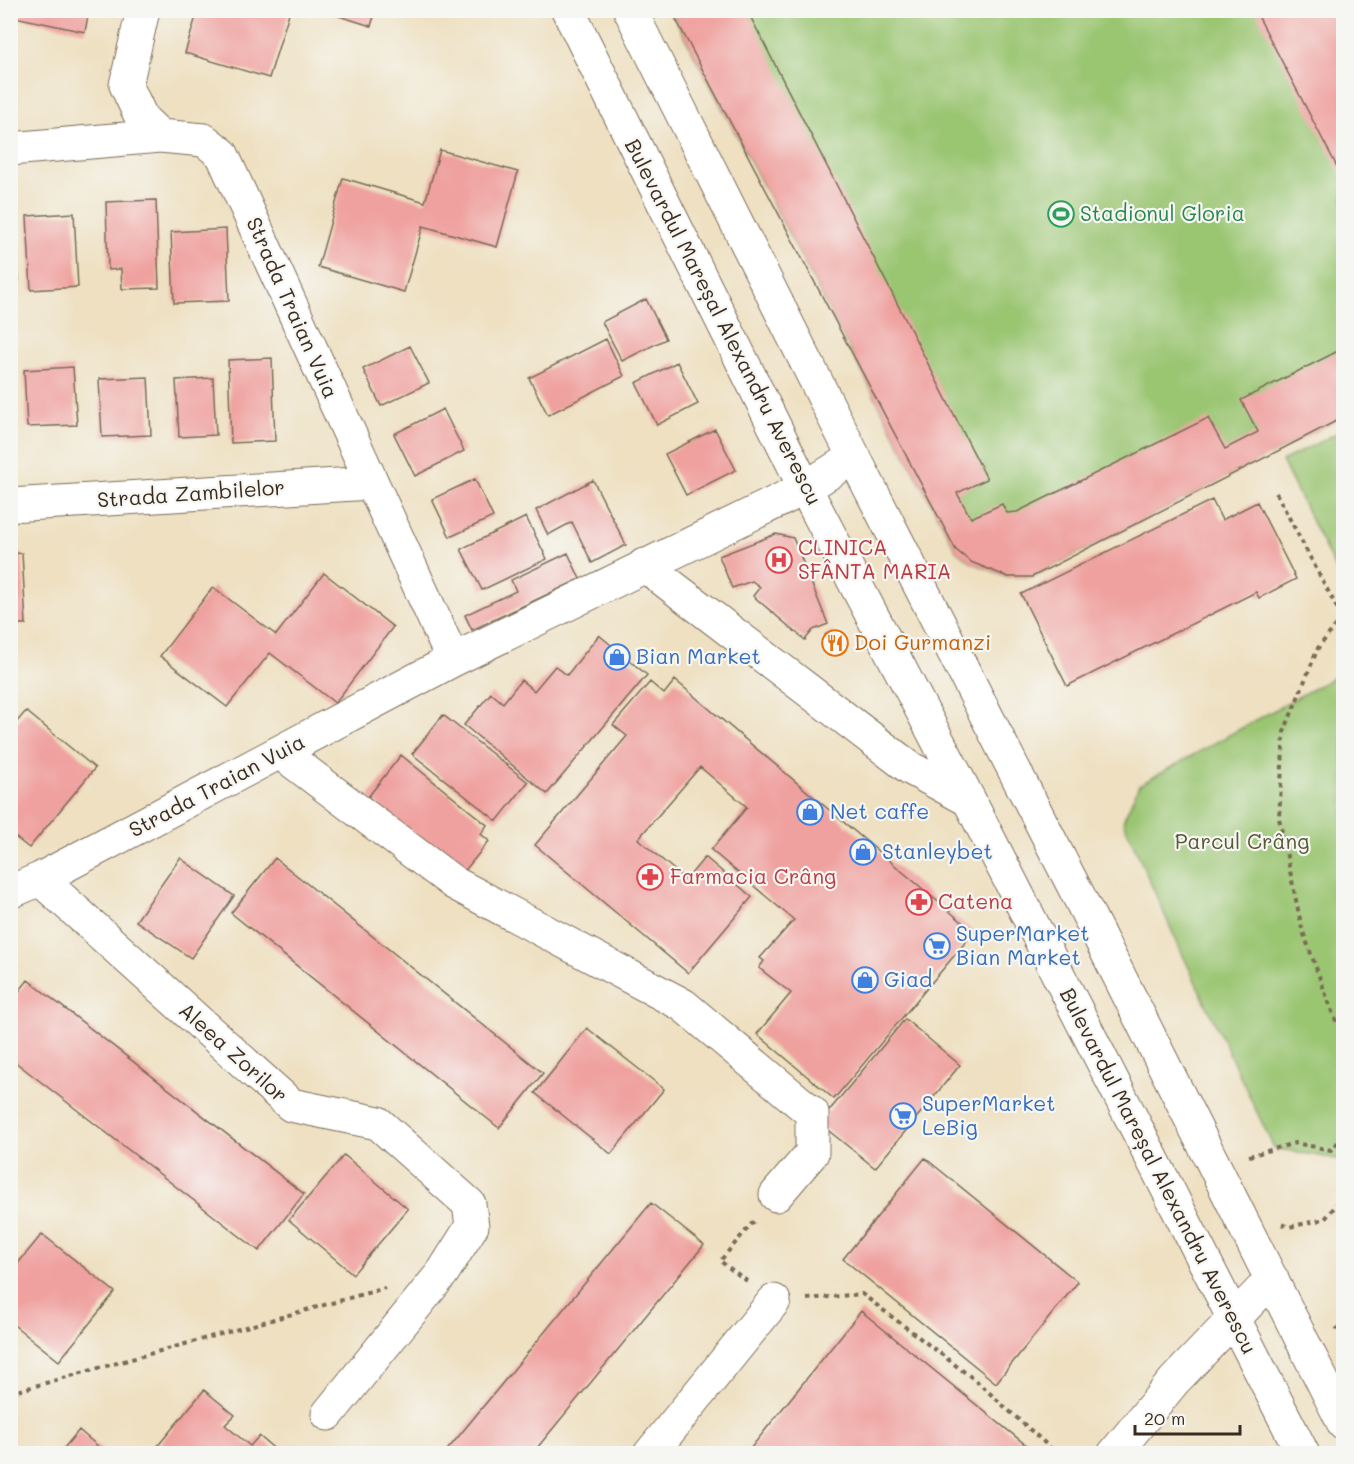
<svg xmlns="http://www.w3.org/2000/svg" width="1354" height="1464" viewBox="0 0 1354 1464" font-family="Mali,sans-serif">
	<style>
		.green { fill: #9ac571; stroke: #6a7848; stroke-width: 1.5 }
		.building { fill: #efa19f }
		.lines { fill: none; stroke-linecap: round; stroke-linejoin: round }
		.street-casing { stroke: #7a6a57; stroke-width: 35 }
		.secondary-casing { stroke: #7a6a57; stroke-width: 35 }
		.path { stroke: #7a6a57; stroke-width: 4; stroke-dasharray: 4.5 4.5; stroke-linecap: butt }
		.street { stroke: #fff; stroke-width: 33 }
		.secondary { stroke: #fff; stroke-width: 33 }
		.labels { text-anchor: middle; stroke-width: 4.5; stroke-linejoin: round; paint-order: stroke }
		.leisure-label { font-size: 21px; fill: #27864d; stroke: #f6f6f2; text-anchor: start }
		.street-label { font-size: 21px; fill: #3b2a1e; stroke: #f6f6f2 }
		.health-label { font-size: 21px; fill: #be3a42; stroke: #f6f6f2; text-anchor: start }
		.food-label { font-size: 21px; fill: #c56008; stroke: #f6f6f2; text-anchor: start }
		.shop-label { font-size: 21px; fill: #366cbe; stroke: #f6f6f2; text-anchor: start }
		.park-label { font-size: 21px; fill: #585837; stroke: #f6f6f2 }
	</style>
	<rect width="100%" height="100%" fill="#f6f6f2"/>
	<filter id="ink" filterUnits="userSpaceOnUse"><feTurbulence type="fractalNoise" baseFrequency=".0167" numOctaves="2"/><feDisplacementMap in="SourceGraphic" scale="12" xChannelSelector="R" yChannelSelector="G"/><feConvolveMatrix kernelMatrix="1 2 1 2 8 2 1 2 1" color-interpolation-filters="sRGB"/></filter>
	<filter id="wash" filterUnits="userSpaceOnUse"><feTurbulence type="fractalNoise" baseFrequency=".008" numOctaves="4" result="noise"/><feDisplacementMap in="SourceGraphic" scale="24" xChannelSelector="R" yChannelSelector="G"/><feGaussianBlur stdDeviation="1.35" result="paint"/><feColorMatrix in="noise" values="0 0 0 0 0 0 0 0 0 0 0 0 0 0 0 0 0 1.4 0 .05"/><feComposite in="paint" operator="in"/></filter>
	<g filter="url(#wash)">
		<rect width="100%" height="100%" fill="#eee0c1"/>
		<path class="green" d="M671,11H1343V417L1032,577H1008L971,562L956,550Z
			M1343,430L1344,569L1337,572L1282,461Z
			M1343,672V1160L1274,1148L1180,949L1123,821L1139,785Z"/>
		<g id="blocks">
			<path class="building" d="M10,10H89L85,32L10,16Z
				M198,10H290L269,78L185,53Z
				M320,10H376L371,26Z
				M671,10H747L987,479L957,493L971,518L1002,504L1007,513L1017,512L1208,418L1225,449L1258,432L1241,400L1344,348V417L1032,577H1008L971,562L956,550Z
				M1255,10H1344V180Z
				M440,150L518,172L497,247L423,226L404,292L318,267L343,178L425,202Z
				M156,200L159,288L122,289L121,269L108,270L106,202Z
				M74,213L78,287L31,290L27,216Z
				M10,216H14L19,281H10Z
				M226,229L229,301L174,303L171,232Z
				M646,299L666,339L622,361L602,322Z
				M606,339L624,376L548,415L529,378Z
				M410,346L429,383L381,406L363,369Z
				M272,358L275,441L231,443L228,360Z
				M677,362L698,404L657,425L636,383Z
				M73,367L77,425L27,427L24,370Z
				M148,377L151,435L102,437L99,379Z
				M213,378L216,435L179,437L176,380Z
				M443,409L464,451L415,476L394,434Z
				M715,429L736,470L686,495L665,454Z
				M475,479L493,517L450,537L432,499Z
				M593,480L626,545L592,563L572,522L548,535L536,510Z
				M1212,500L1222,520L1257,502L1296,579L1259,598L1256,592L1067,686L1021,594Z
				M526,517L547,559L482,590L461,549Z
				M776,534L793,538L828,624L813,630L805,640L753,596L760,587L752,581L732,588L719,556Z
				M22,553L26,624H10V554Z
				M568,553L580,579L472,630L465,615L516,591L511,580Z
				M324,573L393,627L335,703L270,653L227,707L160,656L213,587L276,635Z
				M832,631L845,650L838,655L825,635Z
				M599,635L647,675L547,794L464,725L491,693L503,703L521,680L534,691L555,666L567,675Z
				M675,680L974,932L834,1099L757,1034L791,993L759,968L764,961L760,958L794,920L711,850L747,807L700,767L638,839L686,880L705,857L752,897L688,973L535,845L627,736L613,725L650,682L664,694Z
				M26,711L95,768L29,848L10,833V730Z
				M443,715L528,782L497,821L412,754Z
				M401,755L487,825L481,834L489,841L463,873L368,797Z
				M180,858L234,896L191,958L136,921Z
				M275,858L543,1073L499,1128L231,913Z
				M28,980L304,1194L259,1251L10,1058V1003Z
				M905,1019L960,1065L875,1168L819,1123Z
				M587,1028L664,1089L611,1154L535,1093Z
				M344,1155L408,1209L353,1274L289,1220Z
				M925,1158L1078,1282L996,1383L843,1259Z
				M651,1203L704,1245L532,1454H444Z
				M42,1234L115,1292L59,1361L10,1322V1273Z
				M861,1311L1037,1454H746Z
				M204,1390L235,1415L225,1425L250,1446L259,1436L277,1451L274,1454H151Z
				M79,1430L107,1454H59Z"/>
		</g>
	</g>
	<g filter="url(#ink)">
		<use href="#blocks" fill-opacity="0" stroke="#7a6a57" stroke-width="1.5"/>
		<g class="lines">
			<g class="street-casing">
				<path id="street" d="M143,10L126,85L142,119L160,136
					M10,149L160,136L204,140L222,154L453,660
					M10,505L371,483
					M644,565L910,768L969,800
					M280,752L454,883L683,1005L812,1113V1153L776,1195
					M40,879L291,1105L378,1123L469,1204L472,1226L443,1272L328,1414
					M10,892L40,879L453,660L805,488L854,457
					M650,1454L774,1301"/>
			</g>
			<g class="secondary-casing">
				<path id="secondary" d="M568,10L805,488L969,800L1303,1454
					M630,10L854,457L1092,922L1344,1424
					M1114,1454L1174,1381L1272,1279"/>
			</g>
			<path class="path" d="M1276,493L1344,621
				M1342,618L1318,648L1284,732L1279,818L1302,929L1334,1017L1344,1034
				M1249,1156L1295,1143L1331,1150L1344,1135
				M1282,1224L1289,1227L1325,1219L1344,1195
				M747,1281L720,1261L754,1221
				M807,1299L862,1294L975,1380L1057,1454
				M1336,1330L1344,1323
				M10,1393L385,1288"/>
			<use href="#street" class="street"/>
			<use href="#secondary" class="secondary"/>
		</g>
	</g>
	<defs>
		<g id="stadium-ring" transform="scale(1.35)"><circle r="9.5" fill="#f6f6f2" stroke="#2e9e5b" stroke-width="1.5"/><path d="M0-5a6.5 5 0 1 0 0 10a6.5 5 0 1 0 0-10ZM-3.5-1.8h7v3.6h-7Z" fill="#2e9e5b"/></g>
		<g id="hospital-ring" transform="scale(1.35)"><circle r="9.5" fill="#f6f6f2" stroke="#e0444e" stroke-width="1.5"/><path d="M-5-5h3v3.5h4V-5h3V5h-3V1.5h-4V5h-3Z" fill="#e0444e"/></g>
		<g id="restaurant-ring" transform="scale(1.35)"><circle r="9.5" fill="#f6f6f2" stroke="#e8710a" stroke-width="1.5"/><path d="M-5-6h1v4h1v-4h1v4h1v-4h1v5L-1.5 .5V6h-2V.5L-5-1ZM5-6V6H3V1.5H1.5Q1.5-4 5-6Z" fill="#e8710a"/></g>
		<g id="shop-ring" transform="scale(1.35)"><circle r="9.5" fill="#f6f6f2" stroke="#3f7fe0" stroke-width="1.5"/><path d="M-5-2.5h2.3a2.7 3.5 0 0 1 5.4 0H5L5.5 6h-11ZM-1.5-2.5h3a1.5 2.3 0 0 0-3 0Z" fill="#3f7fe0"/></g>
		<g id="pharmacy-ring" transform="scale(1.35)"><circle r="9.5" fill="#f6f6f2" stroke="#e0444e" stroke-width="1.5"/><path d="M-2-6h4v4h4v4h-4v4h-4v-4h-4v-4h4Z" fill="#e0444e"/></g>
		<g id="supermarket-ring" transform="scale(1.35)"><circle r="9.5" fill="#f6f6f2" stroke="#3f7fe0" stroke-width="1.5"/><path d="M-6-5.5h2.5l.6 2H6L4.5 2H-2.5L-4.4-4H-6ZM-1.5 3.2a1.3 1.3 0 1 0 .1 0ZM3 3.2a1.3 1.3 0 1 0 .1 0Z" fill="#3f7fe0"/></g>
	</defs>
	<g fill-rule="evenodd">
		<use href="#stadium-ring" x="1061" y="214"/>
		<use href="#hospital-ring" x="779" y="560"/>
		<use href="#restaurant-ring" x="835" y="643"/>
		<use href="#shop-ring" x="617" y="657"/>
		<use href="#shop-ring" x="810" y="812"/>
		<use href="#shop-ring" x="863" y="852"/>
		<use href="#pharmacy-ring" x="650" y="877"/>
		<use href="#pharmacy-ring" x="919" y="902"/>
		<use href="#supermarket-ring" x="937" y="946"/>
		<use href="#shop-ring" x="865" y="980"/>
		<use href="#supermarket-ring" x="903" y="1116"/>
	</g>
	<g class="labels">
		<g class="leisure-label">
			<text x="1080" y="221">Stadionul Gloria</text>
		</g>
		<g class="street-label">
			<text transform="translate(292 308) rotate(66)" y="7">Strada Traian Vuia</text>
			<text transform="translate(723 322) rotate(63)" y="7">Bulevardul Mareșal Alexandru Averescu</text>
			<text transform="translate(191 494) rotate(-4)" y="7">Strada Zambilelor</text>
			<text transform="translate(217 786) rotate(-28)" y="7">Strada Traian Vuia</text>
			<text transform="translate(233 1053) rotate(42)" y="7">Aleea Zorilor</text>
			<text transform="translate(1158 1171) rotate(63)" y="7">Bulevardul Mareșal Alexandru Averescu</text>
		</g>
		<g class="health-label">
			<text x="798" y="555">CLINICA<tspan x="798" dy="24">SFÂNTA MARIA</tspan></text>
			<text x="670" y="884">Farmacia Crâng</text>
			<text x="938" y="909">Catena</text>
		</g>
		<g class="food-label">
			<text x="854" y="650">Doi Gurmanzi</text>
		</g>
		<g class="shop-label">
			<text x="636" y="664">Bian Market</text>
			<text x="830" y="819">Net caffe</text>
			<text x="882" y="859">Stanleybet</text>
			<text x="956" y="941">SuperMarket<tspan x="956" dy="24">Bian Market</tspan></text>
			<text x="884" y="987">Giad</text>
			<text x="922" y="1111">SuperMarket<tspan x="922" dy="24">LeBig</tspan></text>
		</g>
		<g class="park-label">
			<text x="1242" y="849">Parcul Crâng</text>
		</g>
	</g>
	<rect width="1354" height="1464" fill="none" stroke="#f6f6f2" stroke-width="36"/>
	<path d="M1135 1425v9h105v-9" fill="none" stroke="#3b2a1e" stroke-width="3"/>
	<text x="1144" y="1425" font-size="18" fill="#3b2a1e" stroke="#f6f6f2" stroke-width="4.5" paint-order="stroke">20 m</text>
</svg>
